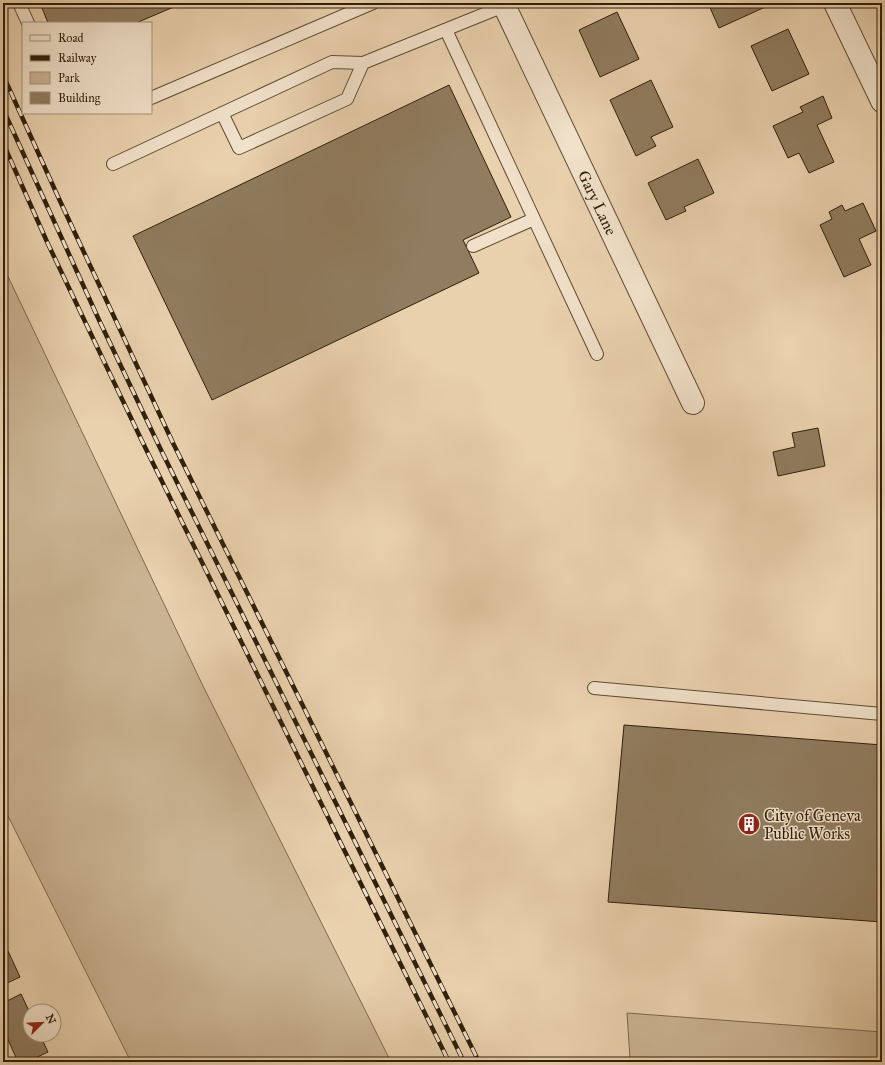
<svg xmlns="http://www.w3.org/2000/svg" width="885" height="1065" viewBox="0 0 885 1065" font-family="'IM FELL Great Primer',serif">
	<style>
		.green { fill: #cab392; stroke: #7c694e }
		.building { fill: #907c5f; stroke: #2f1f0a }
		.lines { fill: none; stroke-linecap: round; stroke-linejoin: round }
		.service-casing { stroke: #5e4c33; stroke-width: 14 }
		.minor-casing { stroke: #5e4c33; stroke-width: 24 }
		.service { stroke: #f1e1ca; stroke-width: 12 }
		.minor { stroke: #f1e1ca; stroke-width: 22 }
		.rail-casing { stroke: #2f1f0a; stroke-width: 4.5 }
		.rail { stroke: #f1e1ca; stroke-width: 3; stroke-dasharray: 9; stroke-linecap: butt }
		.labels { text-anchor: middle; stroke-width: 3; stroke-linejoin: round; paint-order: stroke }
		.street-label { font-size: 16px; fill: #2f1f0a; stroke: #f1e1ca }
		.poi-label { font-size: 16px; fill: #2f1f0a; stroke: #f1e1ca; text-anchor: start }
	</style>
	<rect width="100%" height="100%" fill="#ead1ae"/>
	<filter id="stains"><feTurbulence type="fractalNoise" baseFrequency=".005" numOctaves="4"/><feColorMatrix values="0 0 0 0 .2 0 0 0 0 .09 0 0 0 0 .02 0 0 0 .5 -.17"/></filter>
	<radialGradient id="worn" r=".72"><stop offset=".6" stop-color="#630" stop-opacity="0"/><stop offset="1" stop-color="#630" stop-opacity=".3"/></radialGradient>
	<path class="green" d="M3,266L203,686L391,1062H131L3,806Z
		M627,1013L882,1032V1062H621L630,1058Z"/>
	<path class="building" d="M40,3H183L136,23H48Z
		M708,3H774L719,28Z
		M617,12L639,59L600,77L579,30Z
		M788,29L809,74L772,91L751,46Z
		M651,80L673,127L651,137L656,146L636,156L610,100Z
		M449,85L511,217L463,240L479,273L212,400L133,236Z
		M823,96L832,118L817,125L834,162L809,173L799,153L788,158L773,126L803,112L800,107Z
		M698,159L714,193L684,207L686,211L666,220L648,183Z
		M863,203L876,231L859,239L871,265L844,277L820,225L832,219L829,212L842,205L845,211Z
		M818,428L825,466L778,476L773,452L795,447L792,433Z
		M624,725L882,745V922L608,902Z
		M3,940L20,977L3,985Z
		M21,994L30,1013V1035H40L48,1052L27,1062H18L5,1033L3,1034V1003Z"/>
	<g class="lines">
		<g class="service-casing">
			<path id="service" d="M19,3L28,23
				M446,30L597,354
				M151,98L373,3
				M222,113L239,148L347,99L363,63L504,6
				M113,164L332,62L363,63
				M473,246L534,219
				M594,688L882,714"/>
		</g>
		<g class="minor-casing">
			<g id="minor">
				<path id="s1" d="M503,3L693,403"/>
				<path d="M835,3L882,101"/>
			</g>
		</g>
		<use href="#service" class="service"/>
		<use href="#minor" class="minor"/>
		<g class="rail-casing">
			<path id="rail" d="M3,75L60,201L173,443L479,1062
				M3,109L99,320L161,450L464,1062
				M3,143L48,244L142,441L449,1062"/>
		</g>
		<use href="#rail" class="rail"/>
	</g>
	<defs>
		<g id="building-disc" transform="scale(1.15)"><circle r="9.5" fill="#8f2418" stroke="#f1e1ca"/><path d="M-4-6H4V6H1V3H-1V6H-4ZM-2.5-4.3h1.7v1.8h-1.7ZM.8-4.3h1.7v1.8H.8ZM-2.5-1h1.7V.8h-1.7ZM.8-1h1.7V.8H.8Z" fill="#fff"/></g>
	</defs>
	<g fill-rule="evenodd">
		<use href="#building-disc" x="749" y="824"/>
	</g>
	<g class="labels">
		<g class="street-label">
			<text dy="6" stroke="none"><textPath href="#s1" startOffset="221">Gary Lane</textPath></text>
		</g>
		<g class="poi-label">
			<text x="764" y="821">City of Geneva<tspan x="764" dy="18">Public Works</tspan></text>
		</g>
	</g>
	<rect width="885" height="1065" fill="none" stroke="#ead1ae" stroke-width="16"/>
	<rect x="4" y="4" width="877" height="1057" fill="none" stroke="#2f1f0a" stroke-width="2"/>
	<rect x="8" y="8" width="869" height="1049" fill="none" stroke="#2f1f0a"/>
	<rect x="22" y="22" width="130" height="92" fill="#f1e1ca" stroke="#a3937d"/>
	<rect x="30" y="35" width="20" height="6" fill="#f1e1ca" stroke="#a3937d"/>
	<text x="58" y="42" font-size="12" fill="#2f1f0a">Road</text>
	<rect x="30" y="55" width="20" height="6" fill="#2f1f0a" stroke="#a3937d"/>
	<text x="58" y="62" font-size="12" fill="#2f1f0a">Railway</text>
	<rect x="30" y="72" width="20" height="12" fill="#cab392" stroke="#a3937d"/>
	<text x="58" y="82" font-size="12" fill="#2f1f0a">Park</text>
	<rect x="30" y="92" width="20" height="12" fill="#907c5f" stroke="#a3937d"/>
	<text x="58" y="102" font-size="12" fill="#2f1f0a">Building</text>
	<g transform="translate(42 1023) rotate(66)"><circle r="19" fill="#f1e1ca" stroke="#a3937d"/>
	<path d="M0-3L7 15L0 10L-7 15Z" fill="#8f2418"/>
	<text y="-6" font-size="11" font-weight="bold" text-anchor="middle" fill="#2f1f0a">N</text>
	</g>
	<rect width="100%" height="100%" filter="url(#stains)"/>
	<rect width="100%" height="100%" fill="url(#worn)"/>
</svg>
